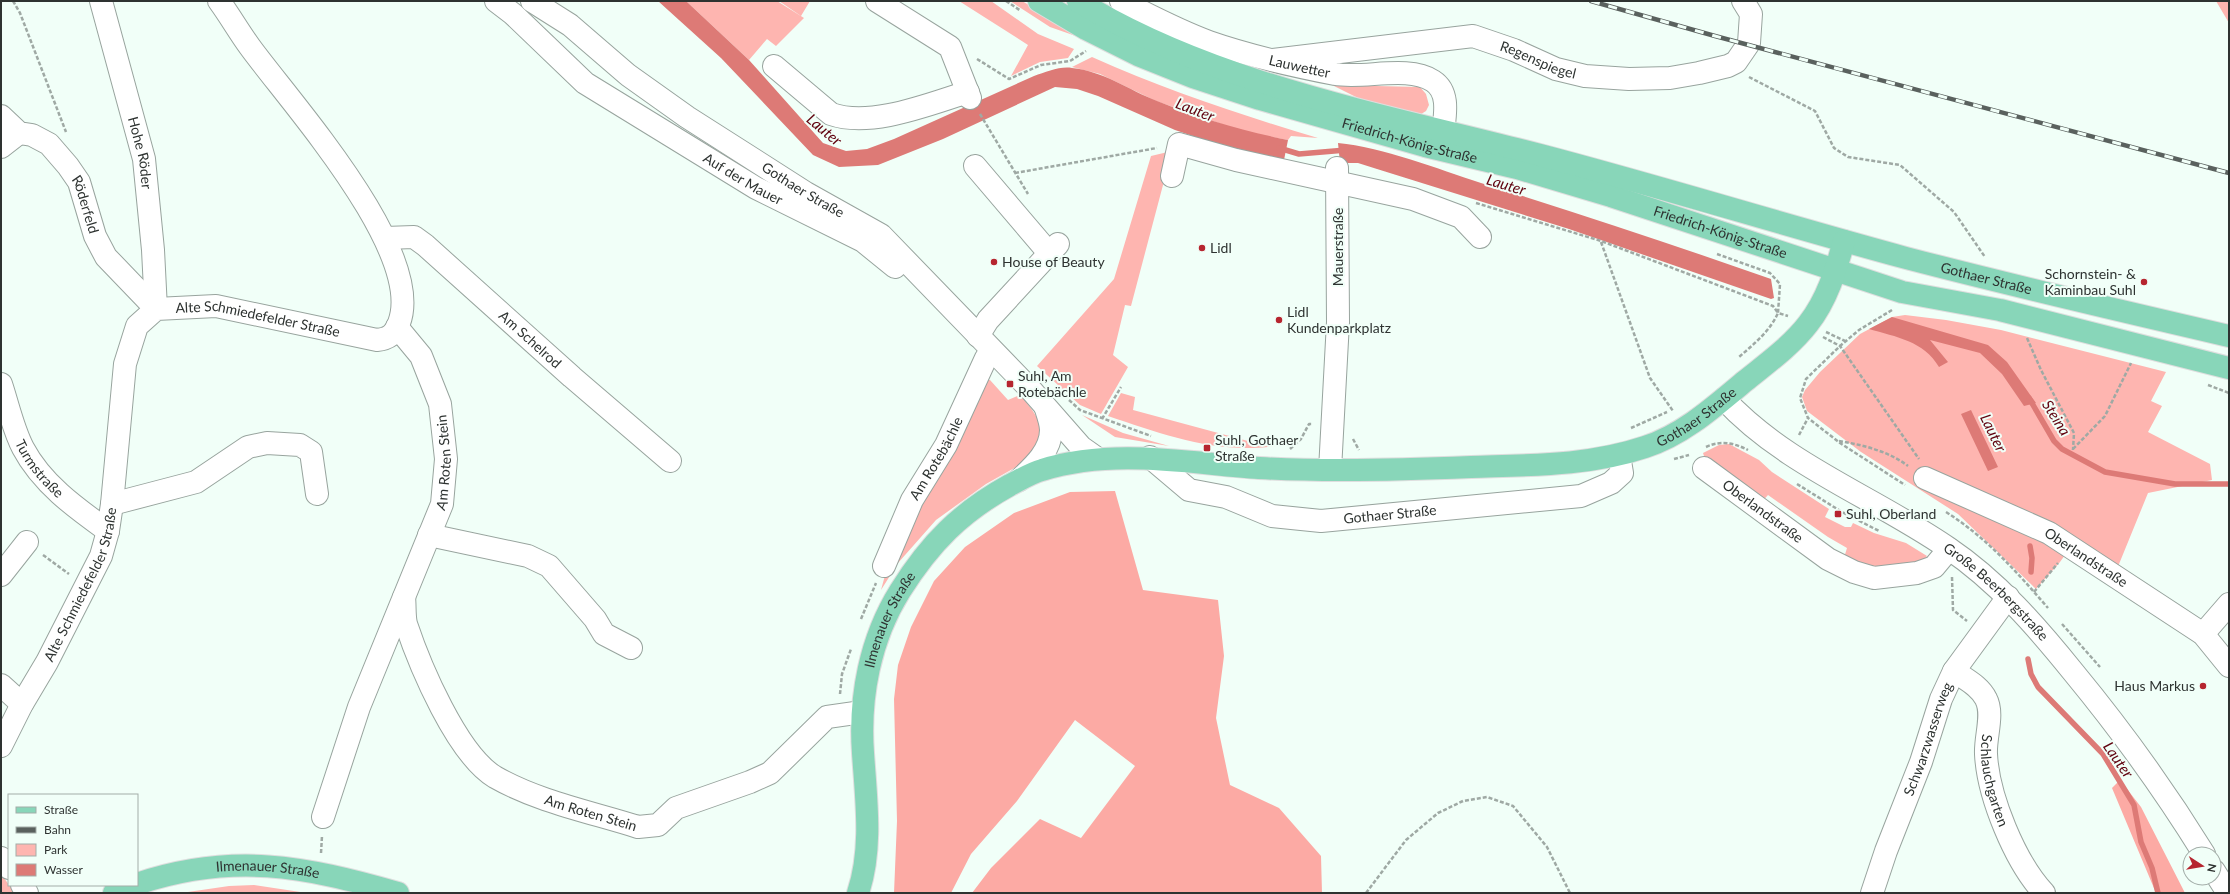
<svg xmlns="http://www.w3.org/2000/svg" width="2230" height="894" viewBox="0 0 2230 894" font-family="Lato,sans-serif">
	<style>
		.green { fill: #feb5b0 }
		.forest { fill: #fcaaa4 }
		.water { fill: #dd7a76 }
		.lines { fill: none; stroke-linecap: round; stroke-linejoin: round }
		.stream { stroke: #dd7a76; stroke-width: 5.5 }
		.minor-casing { stroke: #98a49e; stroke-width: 24 }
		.major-casing { stroke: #dedede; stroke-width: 24 }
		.path { stroke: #9fa9a4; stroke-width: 2.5; stroke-dasharray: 4 2; stroke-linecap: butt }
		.minor { stroke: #fff; stroke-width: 22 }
		.major { stroke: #88d6b9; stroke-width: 22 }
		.rail-casing { stroke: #5a615e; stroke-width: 4.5 }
		.rail { stroke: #f1fff8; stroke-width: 3; stroke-dasharray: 9; stroke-linecap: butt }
		.poi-dot { fill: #b6252f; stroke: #f1fff8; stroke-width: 1.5 }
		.labels { text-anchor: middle; stroke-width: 4; stroke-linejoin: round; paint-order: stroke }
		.street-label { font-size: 14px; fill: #2e3331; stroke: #f1fff8 }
		.poi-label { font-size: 14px; fill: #2e3331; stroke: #f1fff8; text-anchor: start }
		.water-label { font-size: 15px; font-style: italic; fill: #60020e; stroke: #f1fff8 }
	</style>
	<rect width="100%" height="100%" fill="#f1fff8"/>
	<path class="green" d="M686,1H777L804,18L776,46L767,39L749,60Z
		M779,1H810L801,16Z
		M959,1H991L1038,34L1074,49L1068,58L1040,62L1011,76L1028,45Z
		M1010,1H1022L1090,41L1050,27Z
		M2216,1H2229V23Z
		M1092,57C1166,90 1241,115 1318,138L1291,136L1288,140L1245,132L1201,117L1156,101L1100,74L1072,67Z
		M1332,85L1420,87L1426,94L1429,105L1426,111L1418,116L1362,100Z
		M1172,151L1131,306L1125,305L1113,355L1128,367L1101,414L1080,405L1037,366L1114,279L1151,156Z
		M1905,315L1946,320L2001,330L2166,372L2151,401L2162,406L2148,432L2210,464L2212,480L2148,493L2117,569L2075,541L2060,562L2036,589L1958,514L1861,452L1807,411L1802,397L1805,390L1820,372L1860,334L1892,317Z
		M985,380H990L1008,400L1020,395C1032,409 1041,419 1043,438L1025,462L986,484L936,520L898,563L881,590L887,568Z
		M1121,393L1135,397L1133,410L1259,444L1281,445C1221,456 1165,435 1108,416Z
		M1082,415L1123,433L1169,446L1115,437Z
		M1729,444L1759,460L1772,472L1829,509L1825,517L1845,527H1851L1853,523L1874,533L1906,543L1927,556L1921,564L1871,569L1843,561L1847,548L1828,537L1768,495L1760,504L1707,465L1703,453L1719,445Z
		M1,874L15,893H1Z
		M254,885L307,893H181L229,886Z"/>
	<path class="forest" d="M1115,491L1143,590L1218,600L1224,656L1216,718L1230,785L1279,808L1321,856L1322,893H972L991,868L1040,819L1081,838L1135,766L1075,720L1017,801L971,854L951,893H894L897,821L894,699L898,665L911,627L934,581L965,547L1014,513L1070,492Z
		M2120,780L2141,807L2185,893H2156L2112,788Z"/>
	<path class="water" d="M658,1H686L749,60L823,143L846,151L867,149L894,139L1034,76C1046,72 1060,66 1072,68C1103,71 1129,90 1157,101C1200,118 1243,131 1288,140L1284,160L1240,152L1175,130L1098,96L1077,89L1055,87L943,139L878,165L839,167L813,155L721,58Z
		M1338,143C1382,147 1438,169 1481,183C1578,213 1674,245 1771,279L1774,298L1771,299L1569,229L1377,169L1358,163H1340Z
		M1892,317L1988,345L2007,362L2036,403L2024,406L2002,374L1980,353L1930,340L1948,362L1939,367C1924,341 1896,337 1869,329Z
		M1971,410L1998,467L1988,471L1961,414Z"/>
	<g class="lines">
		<path class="stream" d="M1279,148L1299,154L1346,150
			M2029,398L2054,441L2062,449L2105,472L2175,484H2229
			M2030,546L2032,558L2031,572
			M2028,659L2031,674L2038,687L2103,754L2134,805L2141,842L2152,868L2158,893"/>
		<g class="minor-casing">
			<g id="minor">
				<path id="s1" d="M101,1L144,159L153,250L156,309"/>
				<path id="s2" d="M496,1L513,14L585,83L756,188L863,241L895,267"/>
				<path id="s3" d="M532,1L570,25L628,75L687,117L806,193L881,235L1031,390L1081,447L1098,459"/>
				<path d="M877,1L950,47L970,98"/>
				<path id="s4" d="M1121,1C1150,16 1179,31 1209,42C1249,56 1294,66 1335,74C1365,79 1408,65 1433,81C1450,92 1445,115 1443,132"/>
				<path id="s5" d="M1273,60L1473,36L1514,50L1556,69L1585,76L1629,79L1670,78L1699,73L1728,66L1736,62L1749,43L1751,14L1743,1"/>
				<path d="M774,66L831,114C871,128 929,104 968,92"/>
				<path id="s6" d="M1,116L19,133L32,135L49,144L68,166L79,182L95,236L106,257L156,309"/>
				<path d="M1,147L19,133"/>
				<path d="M975,166L1049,253"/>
				<path d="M1172,176L1179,144L1236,160L1413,199L1461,217L1480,237"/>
				<path id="s7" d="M385,238L414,237L425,245L572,377L670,461"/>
				<path d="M978,336L988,320L1058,244"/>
				<path id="s8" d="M1,384C8,405 13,429 23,448C42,484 76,508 108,531"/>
				<path id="s9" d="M1724,399C1785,465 1874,497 1948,548C1997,581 2037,627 2074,673C2121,730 2165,791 2204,854"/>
				<path id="s10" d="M1150,457L1189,490L1226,497L1272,516L1321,521L1581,496L1611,483L1622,473L1619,455"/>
				<path id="s11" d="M1704,468L1828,559L1854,572L1874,578L1917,573L1934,567L1949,549"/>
				<path d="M1330,470L1338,322L1337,168"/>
				<path id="s12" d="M1925,478L2049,533L2203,634L2229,666"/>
				<path d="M1019,480C1033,467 1051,451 1051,430C1051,424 1048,415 1046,409"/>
				<path d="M112,504L196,482L248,447L267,443L300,445L311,452L317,494"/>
				<path d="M429,535L528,556L549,566L595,619L604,634L631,648"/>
				<path id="s13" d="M884,566L912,500L946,445L986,358L993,353"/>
				<path d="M1,575L27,542"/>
				<path id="s14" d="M404,597C405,605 404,616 406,624C420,666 457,754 495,777C539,802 591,812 638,827L658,825L676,808L750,782L770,773L827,717L862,712"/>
				<path d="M2203,634L2229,604"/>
				<path id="s15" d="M1954,671C1965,679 1980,686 1986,699C1994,714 1985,737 1986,754C1988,796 2015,862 2044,893"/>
				<path d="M1,685L22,704"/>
				<path id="s16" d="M1,746L22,704L47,662L101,556L108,531L112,504L125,364L137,326L156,309L216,306L377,340C389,339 395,334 399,323C426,252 290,102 250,47C239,32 230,16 219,1"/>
				<path id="s17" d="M323,817L359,707L442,504L446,459L440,404L421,356L397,327"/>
				<path d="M1,858L9,868"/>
				<path d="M2214,871L2228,893"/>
				<path d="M22,885L27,893"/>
				<path id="s18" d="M1872,893L1886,851L1921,762L1941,699L1954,671L2008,597"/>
			</g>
		</g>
		<g class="major-casing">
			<g id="major">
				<path id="s19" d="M1039,1L1086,29L1138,55L1193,77L1260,99L1425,146L1517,168L1611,196L1902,292L2000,310L2229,368"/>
				<path id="s20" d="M1078,1C1215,85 1386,115 1540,155C1662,187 1784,225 1906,258C2013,286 2121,311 2229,336"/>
				<path id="s21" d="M137,884C232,852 304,866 398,893"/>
				<path d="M114,893L135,885"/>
				<path id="s22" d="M858,893C873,848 866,799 863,753C859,697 870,639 900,591C930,543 961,512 1010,485C1020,480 1031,473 1042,470C1114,448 1187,463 1259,468C1330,472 1400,470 1471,467C1529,465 1589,466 1645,447C1683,435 1715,406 1745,381C1766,364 1791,346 1808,324C1827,300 1836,270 1844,241"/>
			</g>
		</g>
		<path class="path" d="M13,1L20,13L66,132
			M1006,1L1021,11
			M977,59L1009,79L1041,65L1070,61L1086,51
			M1749,77L1815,111L1834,148L1848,157L1900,165L1954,212L1985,257
			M980,114L1028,194
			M1015,173L1157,148
			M1476,203L1601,241L1773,306L1778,313C1770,331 1754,344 1739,357
			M1601,242L1650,378L1673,411
			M1717,254L1770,273L1780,284L1778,313L1788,316
			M1892,310L1859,330L1840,346L1806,379L1800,398L1808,418L1840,443L1905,485
			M1826,332L1845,341
			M1823,337L1840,346L1919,459
			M2027,338L2041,370L2074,433L2073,450
			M2208,385L2229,393
			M1069,400L1080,410L1151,436
			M1102,419L1121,387
			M1631,428L1667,412
			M1799,435L1808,418
			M1353,439L1359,450
			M1839,441C1863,445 1888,451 1908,466
			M1706,447C1721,440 1734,443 1748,450
			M1290,449L1301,439L1309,424H1312
			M2073,449L2105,416L2131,363
			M1674,459L1689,455
			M1797,484L1842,512L1879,531
			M1946,512C1987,538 2016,571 2048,608
			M43,555L69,574
			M1952,577L1953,610L1967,621
			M2034,592L2058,563
			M861,619L876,583
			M2062,624L2100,667
			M840,694L842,674L851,649
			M321,853L322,836
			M1366,893L1406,840L1438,813L1463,801L1487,797L1513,806L1547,847L1570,893"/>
		<use href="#minor" class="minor"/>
		<use href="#major" class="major"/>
		<g class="rail-casing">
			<path id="rail" d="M1591,1L1715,36L2229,173"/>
		</g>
		<use href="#rail" class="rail"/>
	</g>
	<g class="poi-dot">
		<circle cx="1202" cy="248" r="4"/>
		<circle cx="994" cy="262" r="4"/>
		<circle cx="2144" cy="282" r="4"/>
		<circle cx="1279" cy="320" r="4"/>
		<rect x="1006" y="380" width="8" height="8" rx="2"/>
		<rect x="1203" y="444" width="8" height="8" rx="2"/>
		<rect x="1834" y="510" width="8" height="8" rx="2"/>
		<circle cx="2203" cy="686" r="4"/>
	</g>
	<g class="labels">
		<g class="street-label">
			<text dy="5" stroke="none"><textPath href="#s5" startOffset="271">Regenspiegel</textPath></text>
			<text dy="5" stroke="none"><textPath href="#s4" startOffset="191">Lauwetter</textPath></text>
			<text dy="5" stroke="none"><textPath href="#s19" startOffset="398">Friedrich-König-Straße</textPath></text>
			<text dy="5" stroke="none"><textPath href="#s1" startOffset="157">Hohe Röder</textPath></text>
			<text dy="5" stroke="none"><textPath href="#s2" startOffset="306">Auf der Mauer</textPath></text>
			<text dy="5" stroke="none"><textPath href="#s3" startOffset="331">Gothaer Straße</textPath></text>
			<text dy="5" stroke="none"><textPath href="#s6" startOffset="129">Röderfeld</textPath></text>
			<text dy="5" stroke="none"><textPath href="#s19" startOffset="722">Friedrich-König-Straße</textPath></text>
			<text transform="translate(1338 247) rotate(-90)" y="5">Mauerstraße</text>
			<text dy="5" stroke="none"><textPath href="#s20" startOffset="952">Gothaer Straße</textPath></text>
			<text dy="5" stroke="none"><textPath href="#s16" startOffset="577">Alte Schmiedefelder Straße</textPath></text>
			<text dy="5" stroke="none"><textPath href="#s7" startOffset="184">Am Schelrod</textPath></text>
			<text dy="5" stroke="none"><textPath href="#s22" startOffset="1166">Gothaer Straße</textPath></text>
			<text dy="5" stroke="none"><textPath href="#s13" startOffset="120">Am Rotebächle</textPath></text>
			<text dy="5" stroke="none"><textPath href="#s17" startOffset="377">Am Roten Stein</textPath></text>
			<text dy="5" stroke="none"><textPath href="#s8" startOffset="94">Turmstraße</textPath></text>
			<text dy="5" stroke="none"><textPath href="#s11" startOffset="73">Oberlandstraße</textPath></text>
			<text dy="5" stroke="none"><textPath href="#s10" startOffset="257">Gothaer Straße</textPath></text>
			<text dy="5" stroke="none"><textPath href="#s12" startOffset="180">Oberlandstraße</textPath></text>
			<text dy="5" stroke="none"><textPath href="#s16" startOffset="181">Alte Schmiedefelder Straße</textPath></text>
			<text dy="5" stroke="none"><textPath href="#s9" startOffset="335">Große Beerbergstraße</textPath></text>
			<text dy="5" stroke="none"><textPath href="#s22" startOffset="279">Ilmenauer Straße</textPath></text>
			<text dy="5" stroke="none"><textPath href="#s18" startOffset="164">Schwarzwasserweg</textPath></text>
			<text dy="5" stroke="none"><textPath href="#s15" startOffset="126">Schlauchgarten</textPath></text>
			<text dy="5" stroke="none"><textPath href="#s14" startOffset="309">Am Roten Stein</textPath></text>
			<text dy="5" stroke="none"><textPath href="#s21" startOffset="133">Ilmenauer Straße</textPath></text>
		</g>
		<g class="poi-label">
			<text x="1210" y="253">Lidl</text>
			<text x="1002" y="267">House of Beauty</text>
			<text x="2136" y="279" text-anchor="end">Schornstein- &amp;<tspan x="2136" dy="16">Kaminbau Suhl</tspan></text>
			<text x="1287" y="317">Lidl<tspan x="1287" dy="16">Kundenparkplatz</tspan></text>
			<text x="1018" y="381">Suhl, Am<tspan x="1018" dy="16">Rotebächle</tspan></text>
			<text x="1215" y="445">Suhl, Gothaer<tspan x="1215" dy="16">Straße</tspan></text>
			<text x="1846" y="519">Suhl, Oberland</text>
			<text x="2195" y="691" text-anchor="end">Haus Markus</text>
		</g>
		<g class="water-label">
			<text transform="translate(1195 110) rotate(21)" y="5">Lauter</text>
			<text transform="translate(824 130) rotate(40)" y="5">Lauter</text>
			<text transform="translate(1506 185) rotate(17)" y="5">Lauter</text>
			<text transform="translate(2056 418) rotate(58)" y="5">Steina</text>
			<text transform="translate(1993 433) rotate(64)" y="5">Lauter</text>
			<text transform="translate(2118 760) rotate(55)" y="5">Lauter</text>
		</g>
	</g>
	<rect width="2230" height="894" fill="none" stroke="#2e3331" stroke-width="4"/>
	<rect x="8" y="794" width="130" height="92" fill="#f1fff8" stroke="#a3ada8"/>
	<rect x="16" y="807" width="20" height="6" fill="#88d6b9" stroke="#a3ada8"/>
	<text x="44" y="814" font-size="12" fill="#2e3331">Straße</text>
	<rect x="16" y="827" width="20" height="6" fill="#5a615e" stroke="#a3ada8"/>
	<text x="44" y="834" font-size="12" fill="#2e3331">Bahn</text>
	<rect x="16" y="844" width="20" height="12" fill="#feb5b0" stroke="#a3ada8"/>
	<text x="44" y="854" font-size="12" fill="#2e3331">Park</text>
	<rect x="16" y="864" width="20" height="12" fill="#dd7a76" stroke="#a3ada8"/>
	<text x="44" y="874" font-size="12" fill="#2e3331">Wasser</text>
	<g transform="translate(2202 866) rotate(102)"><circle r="19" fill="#f1fff8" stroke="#a3ada8"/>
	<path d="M0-3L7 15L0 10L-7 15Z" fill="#b6252f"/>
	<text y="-6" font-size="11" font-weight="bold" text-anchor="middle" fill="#2e3331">N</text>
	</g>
</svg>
